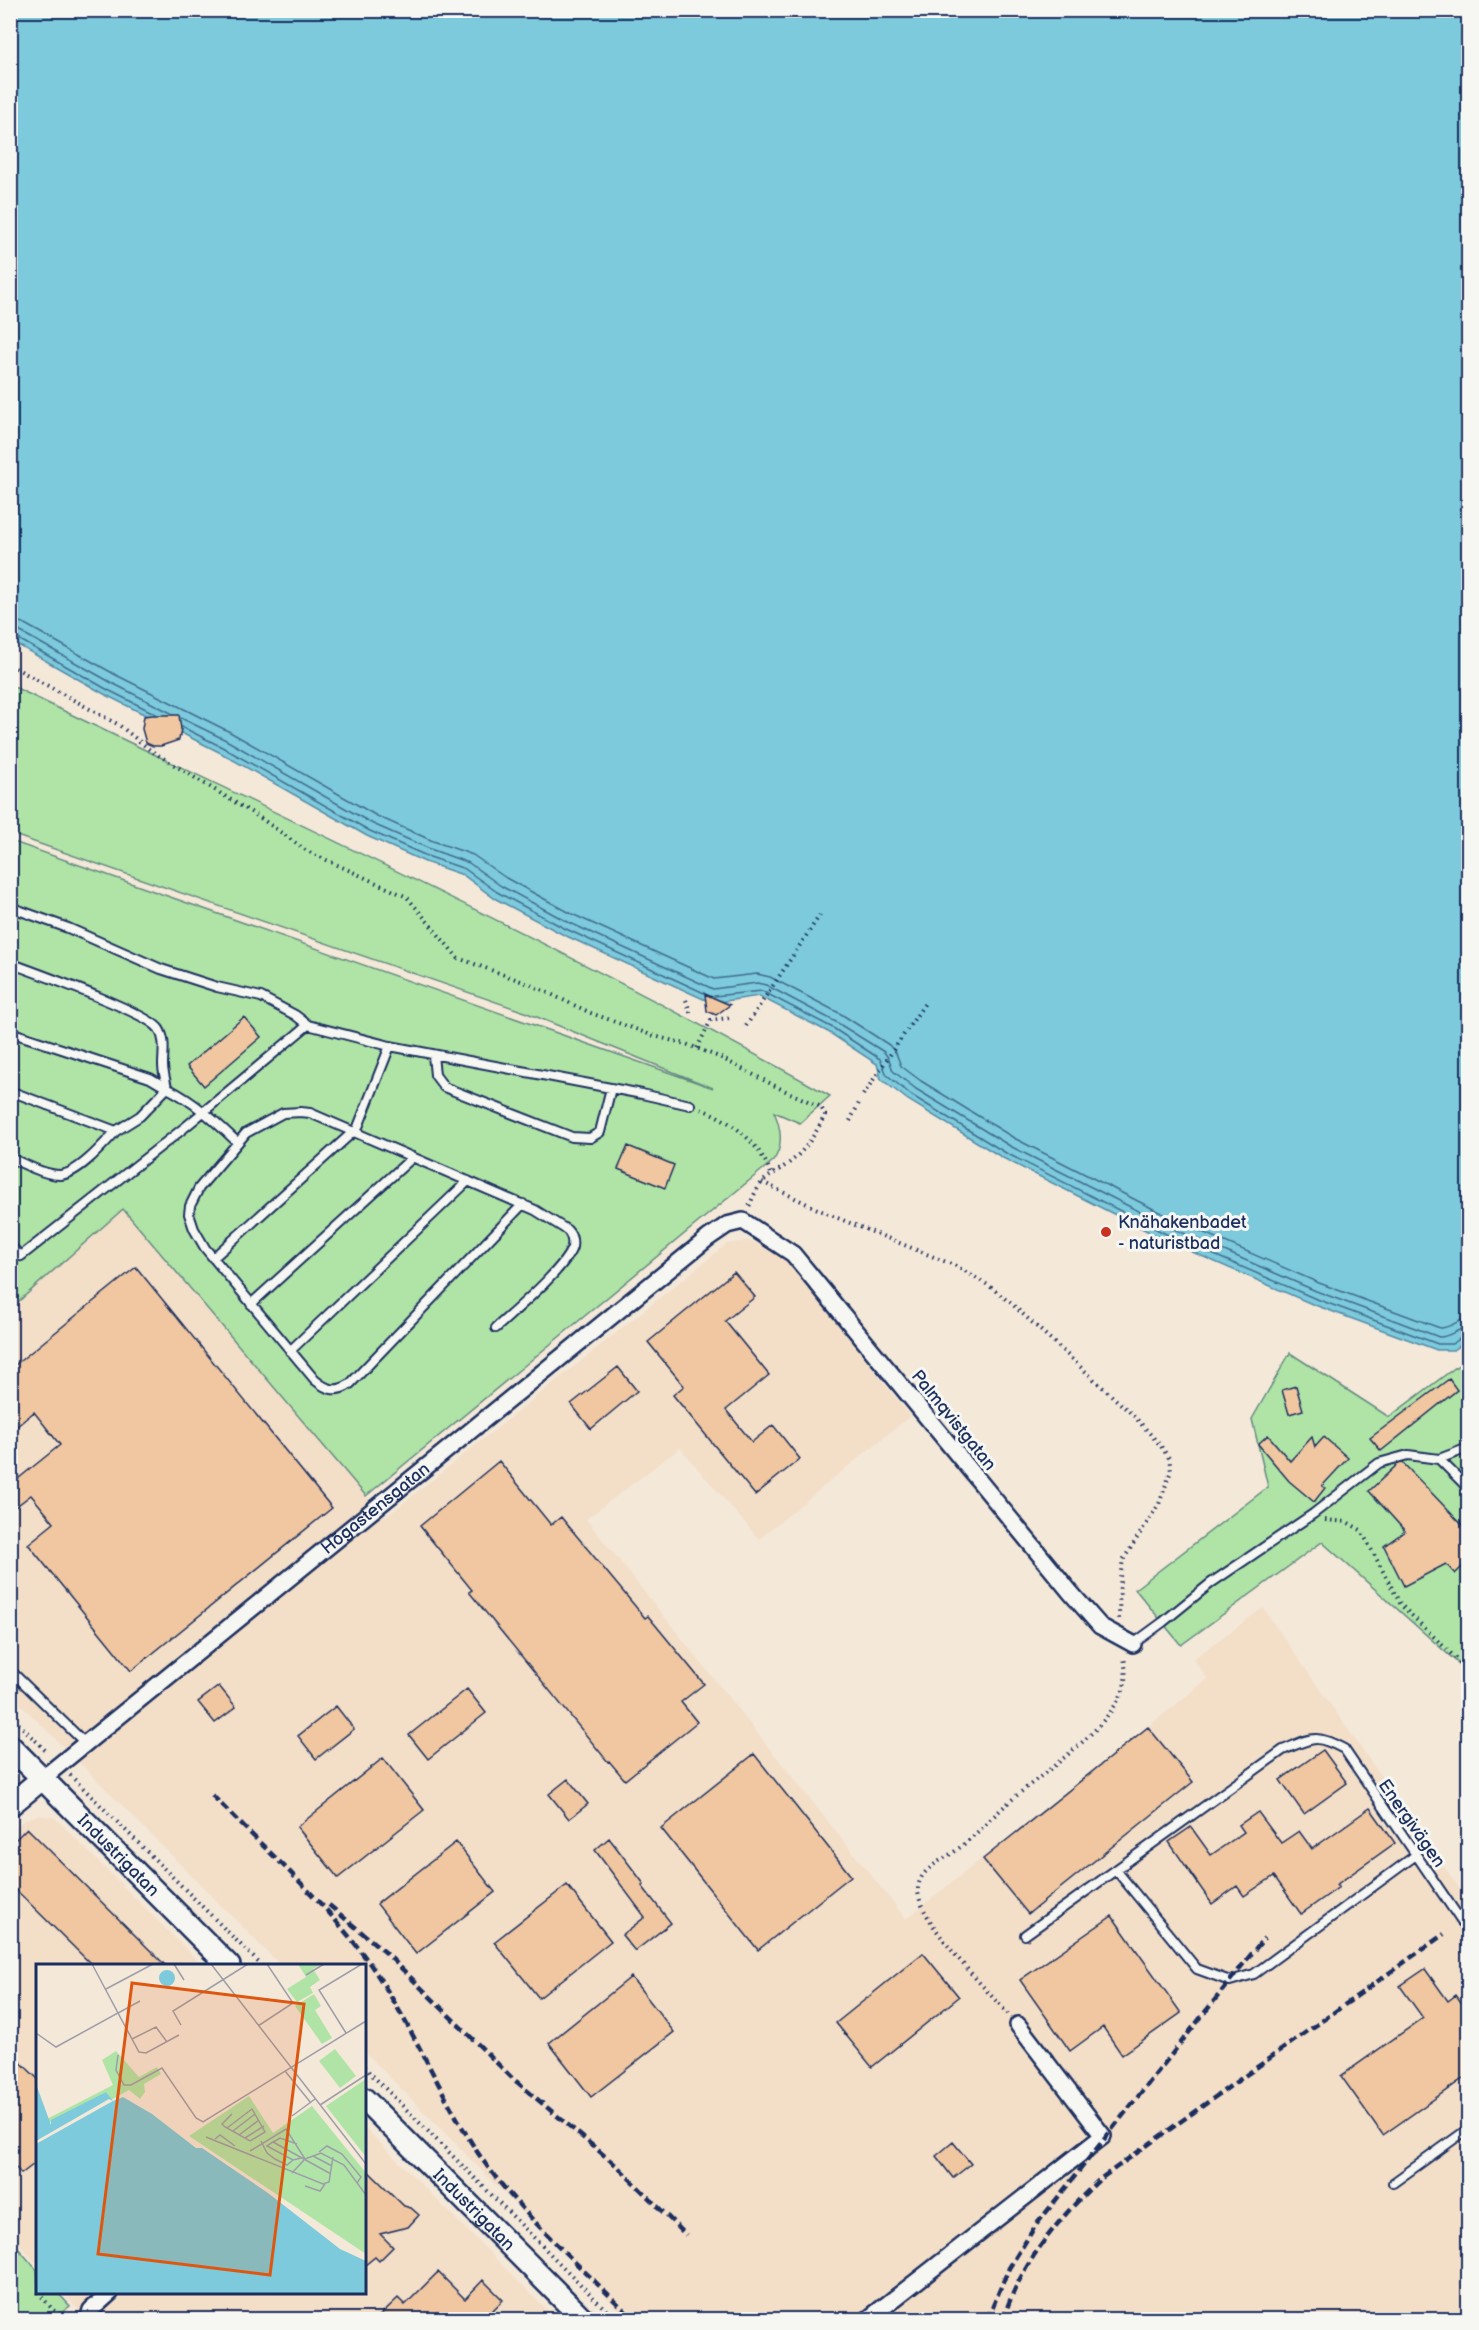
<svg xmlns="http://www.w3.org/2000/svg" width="1479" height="2330" viewBox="0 0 1479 2330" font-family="'Balsamiq Sans',sans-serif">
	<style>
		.built { fill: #f3dec8 }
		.green { fill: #afe4a6; stroke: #658a82; stroke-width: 1.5 }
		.water { fill: #7ccadb; stroke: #558ca9; stroke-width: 1.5 }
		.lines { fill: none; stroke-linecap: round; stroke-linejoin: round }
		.shore { stroke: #426d90; stroke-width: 1.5 }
		.building { fill: #f0c7a0; stroke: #1b2f5e; stroke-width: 1.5 }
		.lane-casing { stroke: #1b2f5e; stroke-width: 12 }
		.street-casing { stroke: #1b2f5e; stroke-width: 20 }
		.secondary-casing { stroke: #1b2f5e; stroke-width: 26 }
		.path { stroke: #1b2f5e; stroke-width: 4; stroke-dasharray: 1.5 4.5; stroke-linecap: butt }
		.lane { stroke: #f6f6f2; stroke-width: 8 }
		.street { stroke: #f6f6f2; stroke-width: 15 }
		.secondary { stroke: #f6f6f2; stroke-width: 21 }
		.rail { stroke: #1b2f5e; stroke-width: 4.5; stroke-dasharray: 9 4.5; stroke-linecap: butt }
		.poi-dot { fill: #c8321e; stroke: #f6f6f2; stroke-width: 2 }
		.labels { text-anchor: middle; stroke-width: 6; stroke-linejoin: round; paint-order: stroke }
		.poi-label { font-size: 18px; fill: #1b2f5e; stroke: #f6f6f2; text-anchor: start }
		.street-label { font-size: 18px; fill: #1b2f5e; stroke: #f6f6f2 }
		.inset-road { fill: none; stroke: #9d9ea8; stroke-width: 1.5 }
		.view { fill: #de5710; fill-opacity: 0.15; stroke: #de5710; stroke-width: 3 }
		.inset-edge { fill: none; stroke: #1b2f5e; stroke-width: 3 }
	</style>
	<rect width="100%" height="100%" fill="#f4e8d9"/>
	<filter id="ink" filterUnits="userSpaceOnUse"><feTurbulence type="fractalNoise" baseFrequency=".0167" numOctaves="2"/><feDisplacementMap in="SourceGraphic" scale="12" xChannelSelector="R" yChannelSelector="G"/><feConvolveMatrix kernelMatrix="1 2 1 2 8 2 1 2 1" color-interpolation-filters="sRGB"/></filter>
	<g filter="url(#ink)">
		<path class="built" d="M123,1208L366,1496L386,1517L727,1244L748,1241L766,1246L791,1265L910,1416L759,1539L680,1448L586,1519L906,1919L1208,1679L1193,1659L1263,1608L1468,1901V2319H628L365,2052L364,1966L280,1965L85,1768L11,1695L10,1308Z
			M38,1815L55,1818L202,1965L38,1966L37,2264L11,2234L10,1832L26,1819Z
			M365,2128L556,2319H87L63,2293L364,2292Z"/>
		<path class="green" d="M10,685C285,818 564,946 830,1096L800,1123L774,1112C781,1127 784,1147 773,1161L366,1496L123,1209L11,1308V841L713,1088L522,1011L11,834Z
			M1290,1353L1389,1417L1468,1358V1672L1322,1542L1181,1645L1135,1589L1268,1487L1252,1419Z
			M11,2240L37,2270L38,2292L58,2293L70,2306L53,2319H11Z"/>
		<path class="water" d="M11,11H1468V1340L1454,1350H1437L1312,1304L1167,1241L1003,1158L908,1100L881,1079L877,1064L830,1033L759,996L712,1003L562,934L494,898L463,875L425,862L367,836L219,752L106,695L11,641Z"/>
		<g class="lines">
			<path class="shore" d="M10,620L23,623L116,675L230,732L377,816L433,841L473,855L506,878L572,914L714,979L757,974L770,977L841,1014L889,1045L896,1053L901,1066L921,1081L1014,1138L1177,1221L1319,1283L1440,1328C1451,1328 1458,1319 1468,1319
				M10,629L19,631L112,683L173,714
				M10,637H15L108,690L156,714
				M181,718L226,740L373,824L430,849L469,863L501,886L568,922L713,989L757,983L766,985L836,1022L884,1052L889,1059L893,1071L916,1089L1010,1146L1174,1229L1316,1291L1439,1337C1451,1337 1457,1328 1468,1328
				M182,727L222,747L370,831L427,856L465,869L497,892L564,928L704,993
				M714,996L762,991L833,1028L880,1059L887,1075L911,1095L1006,1153L1170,1236L1314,1298L1438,1344H1452L1464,1336L1468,1335"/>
		</g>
		<path class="building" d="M152,715H179L181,729L179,740L161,746H153L146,743L142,729L144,716Z
			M705,994L730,1005L716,1015L707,1011Z
			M244,1017L261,1037L204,1086L187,1066Z
			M628,1146L674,1165L665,1188L618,1169Z
			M136,1267L332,1508L131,1671L28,1544L54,1523L31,1495L10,1511V1467L19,1478L60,1445L34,1412L10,1432V1369Z
			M734,1272L755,1297L725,1321L769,1375L726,1410L752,1442L773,1425L800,1459L755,1495L673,1395L684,1386L648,1342Z
			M618,1367L637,1391L591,1429L571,1404Z
			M1449,1379L1457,1390L1381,1451L1370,1438Z
			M1296,1386L1303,1410L1289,1414L1282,1390Z
			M1268,1435L1290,1461L1312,1437L1315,1447L1324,1437L1348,1458L1322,1486L1325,1488L1314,1502L1289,1481L1258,1444Z
			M499,1461L551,1525L561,1517L645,1618L648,1616L704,1684L681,1702L697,1722L625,1780L609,1761L608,1762L469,1592L472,1590L420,1526Z
			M1403,1463L1468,1531V1561L1455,1574L1446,1564L1404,1586L1384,1546L1405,1531L1369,1491L1398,1464Z
			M219,1686L236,1707L215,1723L198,1702Z
			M467,1689L486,1713L428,1759L409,1735Z
			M336,1706L354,1729L316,1759L298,1736Z
			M1148,1727L1193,1782L1028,1914L983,1859Z
			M1323,1750L1347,1783L1304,1814L1280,1780Z
			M754,1754L851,1876L758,1950L661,1828Z
			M383,1758L424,1810L338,1878L297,1827Z
			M568,1779L588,1804L569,1819L549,1794Z
			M1370,1808L1395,1843L1336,1885L1339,1887L1301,1914L1274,1876L1244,1896L1237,1886L1212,1904L1169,1842L1191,1827L1211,1855L1244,1832L1239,1825L1258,1812L1281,1843L1299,1831L1312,1849Z
			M27,1828L165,1965H92L10,1884V1845Z
			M609,1838L644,1884L642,1886L671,1923L635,1951L622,1935L645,1917L595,1850Z
			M456,1842L495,1892L416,1954L377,1904Z
			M567,1885L611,1941L539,1998L494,1942Z
			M1112,1916L1181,2013L1122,2055L1103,2027L1070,2051L1020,1980Z
			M923,1953L959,1997L872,2067L836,2023Z
			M1425,1969L1448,2001L1456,1995L1468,2012V2075L1383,2135L1341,2076L1423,2018L1400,1986Z
			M631,1977L674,2032L591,2097L549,2043Z
			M10,2052L38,2079V2161L21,2174L10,2160Z
			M953,2142L971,2164L953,2178L936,2156Z
			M364,2167L404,2206L411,2208L419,2215L408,2227L380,2234L393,2247L379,2261L375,2257L364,2266Z
			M438,2272L465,2299L483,2280L503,2300L484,2319H376L398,2298L405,2305Z"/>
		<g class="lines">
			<g class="lane-casing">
				<path id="lane" d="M10,907L68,928L161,969L217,987L261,997L295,1015L308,1025L390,1046L642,1094L690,1105
					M10,963C34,972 149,1013 159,1029C166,1040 163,1053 163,1065C163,1073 166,1081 167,1088C195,1102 215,1121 237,1142
					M10,1032L150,1078L167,1088L140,1116L116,1131L10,1091
					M433,1055L435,1075L444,1087L572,1137L590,1138L600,1132L611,1088
					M356,1132L390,1046
					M10,1158C25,1164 44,1175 60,1175C78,1174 104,1144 116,1131
					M10,1246L21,1256L184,1128L308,1025
					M213,1258L353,1132
					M251,1304L413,1157
					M496,1328C513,1312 566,1268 572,1247C573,1241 572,1235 567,1230L535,1210L310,1113L301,1112L283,1113L246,1133L199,1188L190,1206L189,1214L194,1229L205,1248L315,1380C327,1390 336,1393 350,1384L523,1204
					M290,1351L468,1181
					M1439,1459L1468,1448
					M1133,1644L1163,1622L1211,1583L1313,1514L1379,1463L1408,1455L1439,1459L1468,1488
					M10,1670L85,1743
					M1116,1870L1197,1969L1230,1981L1254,1974L1416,1855
					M1025,1935L1283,1750C1312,1738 1315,1733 1344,1749L1468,1931
					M1393,2183L1468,2129"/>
			</g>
			<g class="street-casing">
				<g id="street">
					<path id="s1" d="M43,1778L708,1238L727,1225L743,1221L793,1254L1071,1593L1100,1626L1133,1644"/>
					<path d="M88,2320L91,2310L111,2292"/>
					<path d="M867,2320L1103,2136L1018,2025"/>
				</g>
			</g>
			<g class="secondary-casing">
				<g id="secondary">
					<path id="s2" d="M10,1746L229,1966"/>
					<path d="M10,1805L43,1778"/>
					<path id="s3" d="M364,2099L584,2320"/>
				</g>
			</g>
			<path class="path" d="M10,665L119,725L150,750L262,819L307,851L407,897L458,958L529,984L591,1013L654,1036L686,1044L719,1057L779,1088L821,1107L825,1115C816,1133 805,1151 789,1163C765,1181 761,1176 749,1207
				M686,1000L691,1015
				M746,1026L820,915
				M697,1048L711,1020L729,1018
				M863,1095L925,1003
				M701,1109C733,1121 758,1142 771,1173
				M850,1121L859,1103
				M762,1182L828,1214L956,1266L988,1285L1013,1305L1135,1417L1160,1445L1169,1458L1171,1471L1159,1504L1123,1560L1120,1577L1119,1619
				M1325,1520L1347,1522L1361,1530L1401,1605L1468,1670
				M10,1715L48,1753
				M70,1775L262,1966
				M1008,2014C987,1990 917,1920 918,1889C919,1868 944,1860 958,1849C976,1835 991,1818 1008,1803C1043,1772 1098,1738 1120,1697C1127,1685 1126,1669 1124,1657
				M364,2067L616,2320
				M38,2292L53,2310L70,2319"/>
			<use href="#lane" class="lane"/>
			<use href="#street" class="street"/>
			<use href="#secondary" class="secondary"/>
			<path class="rail" d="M212,1795C265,1850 326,1901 370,1964C411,2023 438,2090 476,2150C515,2210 583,2268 634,2320
				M329,1905L385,1952L511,2077L618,2167L686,2235
				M987,2320L1009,2268L1036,2225L1264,1938
				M1003,2320C1020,2264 1059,2218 1100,2179L1444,1934"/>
		</g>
	</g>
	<circle class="poi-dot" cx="1106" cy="1232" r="6"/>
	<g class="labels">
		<g class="poi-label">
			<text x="1118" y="1228">Knähakenbadet<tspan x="1118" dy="21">- naturistbad</tspan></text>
		</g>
		<g class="street-label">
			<text transform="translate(954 1420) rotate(51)" y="6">Palmqvistgatan</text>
			<text dy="6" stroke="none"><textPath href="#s1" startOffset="428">Högastensgatan</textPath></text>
			<text transform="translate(1412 1823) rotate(55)" y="6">Energivägen</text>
			<text dy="6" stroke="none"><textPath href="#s2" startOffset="154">Industrigatan</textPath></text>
			<text dy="6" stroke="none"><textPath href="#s3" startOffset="156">Industrigatan</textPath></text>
		</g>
	</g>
	<g transform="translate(36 1964)">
		<rect width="330" height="330" fill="#f4e8d9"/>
		<path d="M262,0H286L277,5L284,16L274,23L277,29L261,38L251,25L270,13ZM278,30L285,42L279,46L296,74L286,80L259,42ZM299,85L320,112L304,124L283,97ZM80,87L103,113L121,103L125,110L108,120L109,128L104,135L93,126L75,136L70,128L13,159L11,155L77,121L66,96ZM330,115V193L290,142ZM213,132L237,169L276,142L330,209V290L153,172Z" fill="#afe4a6"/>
		<path d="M123 14a8 8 0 1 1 16 0a8 8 0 1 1-16 0ZM0,120L15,161V156L70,128L77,137L87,133L116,150L160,184H166L232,229L304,285L330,297V330H0Z" fill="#7ccadb"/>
		<path d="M73,135L77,137L0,180V177Z" fill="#f4e8d9"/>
		<path class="inset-road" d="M138,0L148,16M175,0L330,200M270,11L288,0M70,25L117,0M104,37L82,49L103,88L110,89L143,71M145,61L137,47L212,0M222,62L257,39L231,0M0,69L20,83L82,49L56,0M310,69L283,26L326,0M96,75L120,63L131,78M82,91L80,106L88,121H95L126,104L160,154L167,158L330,57M249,107L275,139M284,141L330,111M256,152L279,135M191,164L216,145L229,168L214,177L189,163L186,160L196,150M197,167L219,150M203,171L223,156M170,173L287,220L293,218L297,193M209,174L228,162M179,175L184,171L199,182M225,177L231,189L239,195L251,201L257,196M237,178L244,174L261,180M214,187L250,165L269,195M283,188L291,182L306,190L325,213L321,219M277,192L296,202M265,194L257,196L231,182L237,178L295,210M256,209L269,195L285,189L308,201L330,231M269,222L284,227L289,220"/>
		<path class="view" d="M96,19L268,40L234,311L62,290Z"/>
		<rect width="330" height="330" class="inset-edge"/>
	</g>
	<rect width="1479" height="2330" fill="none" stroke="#f6f6f2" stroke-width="36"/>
	<rect x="18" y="18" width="1443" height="2294" fill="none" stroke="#1b2f5e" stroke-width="2" filter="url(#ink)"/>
</svg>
